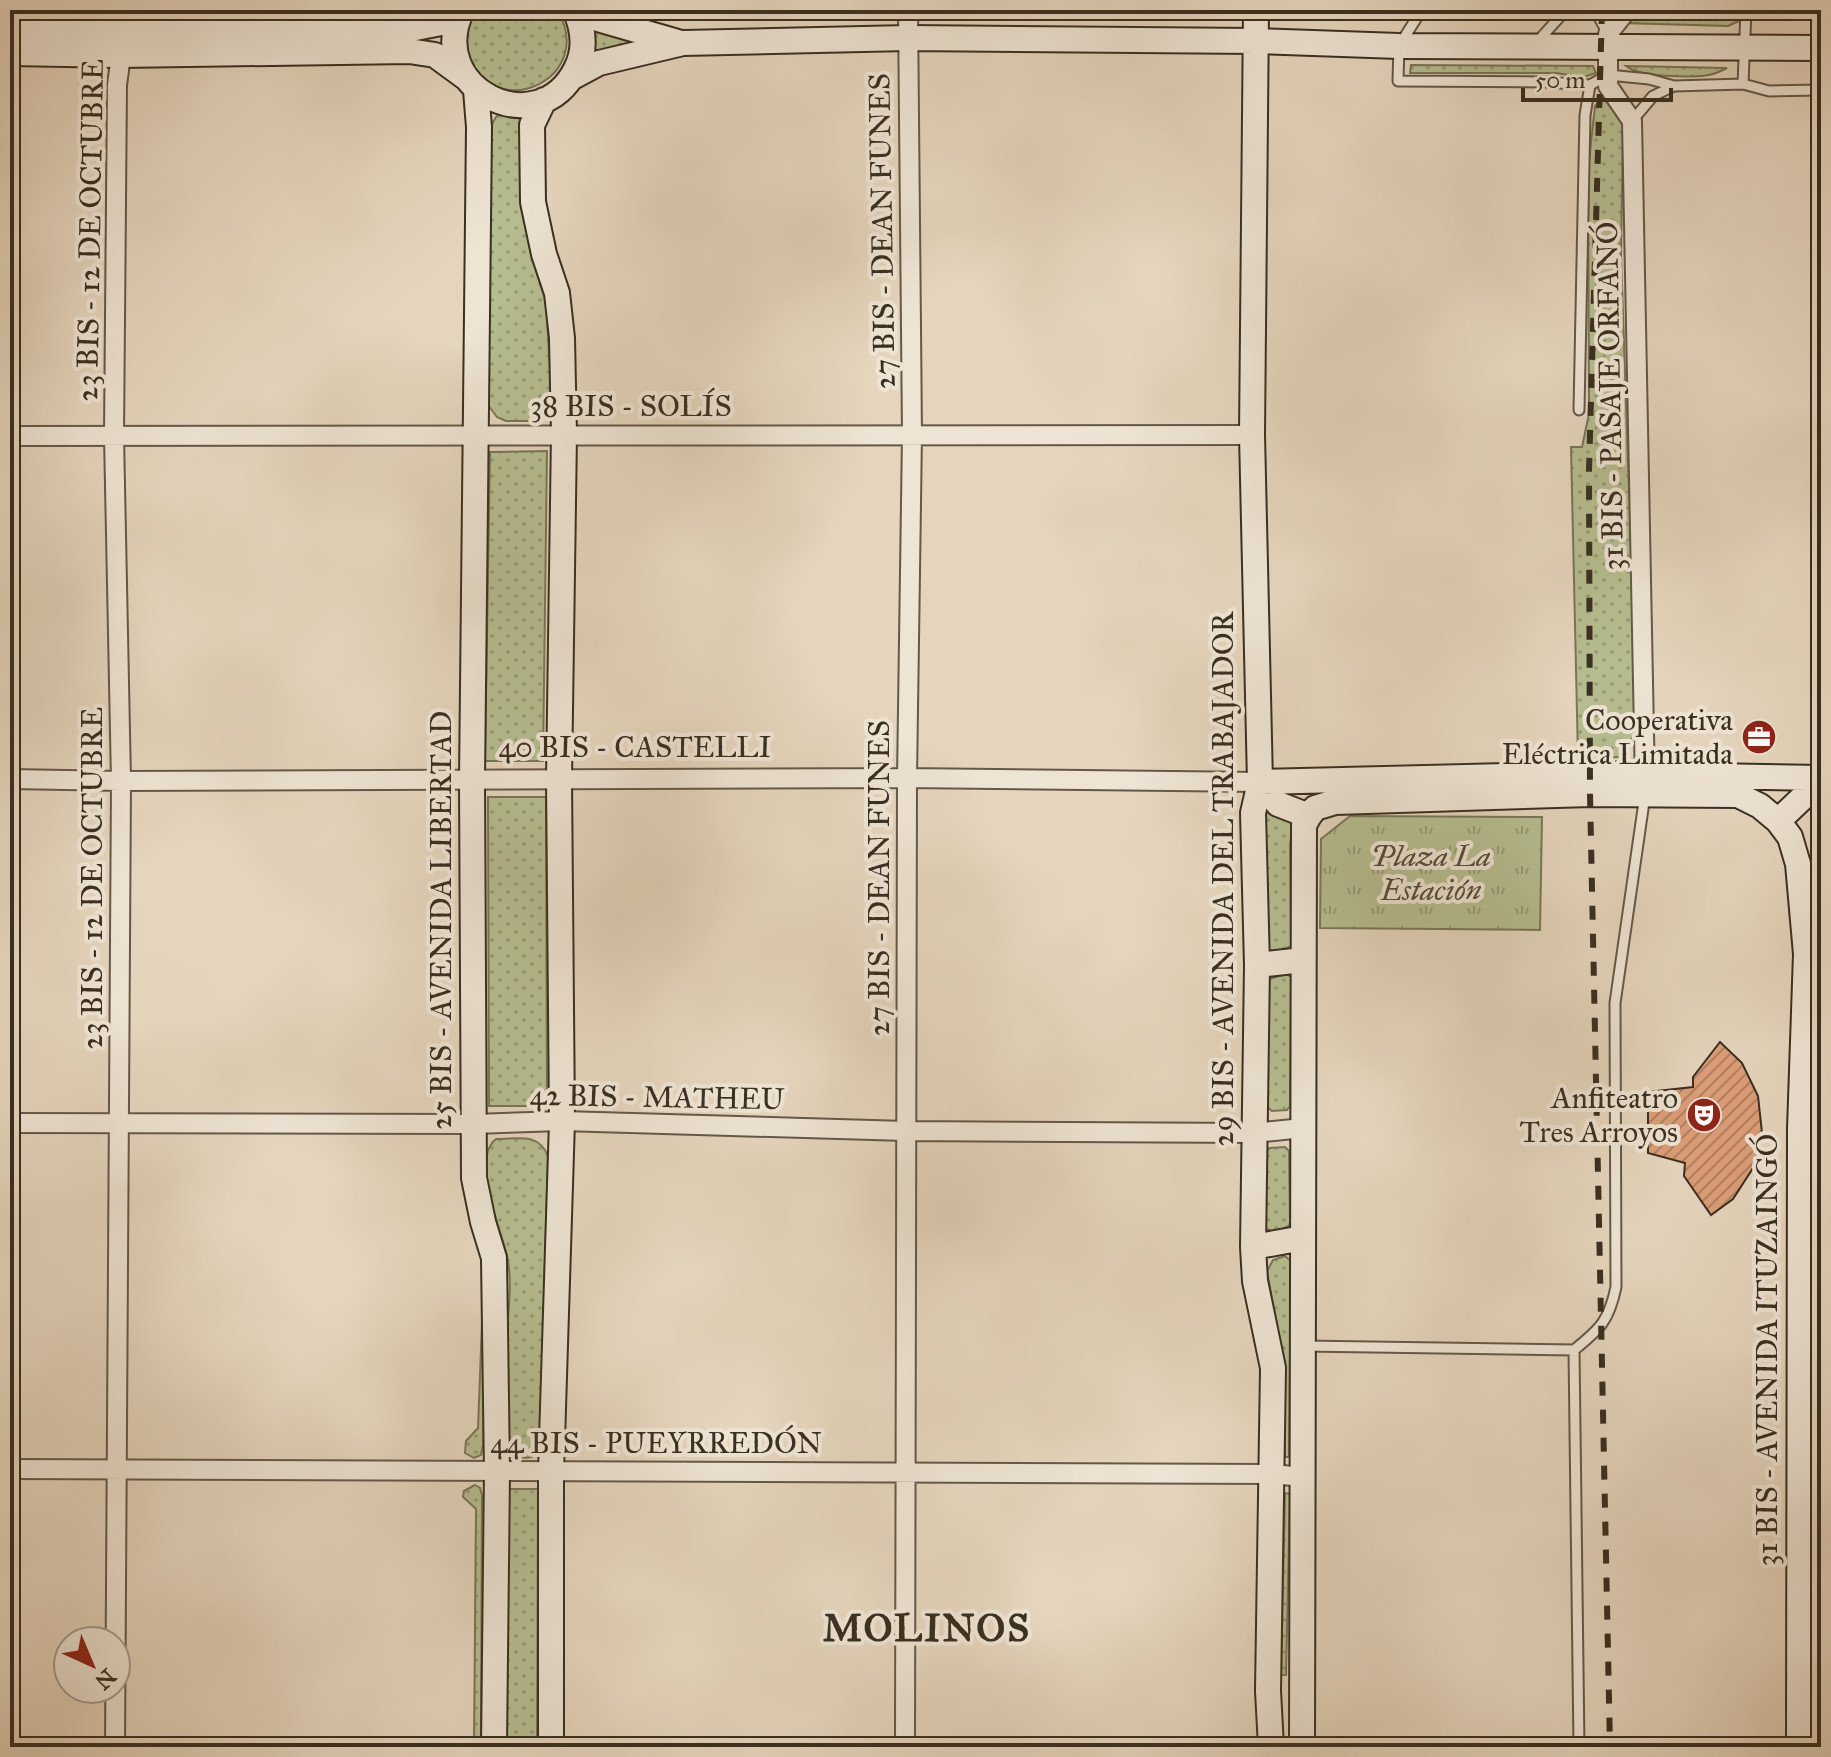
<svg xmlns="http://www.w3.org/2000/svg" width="1831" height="1757" viewBox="0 0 1831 1757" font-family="'IM FELL Great Primer',serif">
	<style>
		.grass { fill: url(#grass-dots); stroke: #787658; stroke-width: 2 }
		.park { fill: url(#park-tufts); stroke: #787658; stroke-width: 2 }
		.building { fill: url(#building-hatch); stroke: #3a2f21; stroke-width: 2 }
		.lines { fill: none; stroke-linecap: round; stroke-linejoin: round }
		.lane-casing { stroke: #655848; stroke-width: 13 }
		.street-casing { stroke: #655848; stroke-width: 22 }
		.secondary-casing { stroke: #3a2f21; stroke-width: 28 }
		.lane { stroke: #eee4d4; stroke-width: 9 }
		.street { stroke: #eee4d4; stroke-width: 18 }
		.secondary { stroke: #eee4d4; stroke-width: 24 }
		.rail { stroke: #3a2f21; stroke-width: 6; stroke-dasharray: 14 14; stroke-linecap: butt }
		.labels { text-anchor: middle; stroke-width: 8; stroke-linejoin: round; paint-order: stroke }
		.street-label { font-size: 30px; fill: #3a2f21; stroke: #eee4d4 }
		.poi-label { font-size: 30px; fill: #3a2f21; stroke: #eee4d4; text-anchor: end }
		.park-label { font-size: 30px; font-style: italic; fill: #534b37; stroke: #eee4d4 }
		.district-label { font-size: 38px; font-weight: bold; letter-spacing: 2px; fill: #3a2f21; stroke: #eee4d4 }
	</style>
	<defs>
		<pattern id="grass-dots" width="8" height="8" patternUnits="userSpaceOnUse" patternTransform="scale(2)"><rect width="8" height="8" fill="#b6bd90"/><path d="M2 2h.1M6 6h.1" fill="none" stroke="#959a75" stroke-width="1.8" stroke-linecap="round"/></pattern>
		<pattern id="park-tufts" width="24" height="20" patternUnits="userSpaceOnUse" patternTransform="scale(2)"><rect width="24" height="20" fill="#b6bd90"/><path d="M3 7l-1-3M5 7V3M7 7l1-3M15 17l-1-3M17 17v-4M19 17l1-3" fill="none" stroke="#959a75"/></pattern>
		<pattern id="building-hatch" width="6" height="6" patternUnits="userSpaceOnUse" patternTransform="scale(2)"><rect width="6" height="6" fill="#dc9e78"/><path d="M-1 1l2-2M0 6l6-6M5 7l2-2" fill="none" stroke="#b38162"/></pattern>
	</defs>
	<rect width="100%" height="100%" fill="#e5d5bd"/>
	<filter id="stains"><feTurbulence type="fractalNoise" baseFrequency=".0025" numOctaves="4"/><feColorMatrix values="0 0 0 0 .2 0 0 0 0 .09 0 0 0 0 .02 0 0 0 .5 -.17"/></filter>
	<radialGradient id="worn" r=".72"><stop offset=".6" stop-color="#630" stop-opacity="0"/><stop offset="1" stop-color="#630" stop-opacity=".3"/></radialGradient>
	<path class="grass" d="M477,10H557C598,76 497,126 469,57C463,41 467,23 477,10Z
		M1739,10V21L1728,26L1624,23L1637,16L1649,14L1675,16L1688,12Z
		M594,25L653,41L595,56Z
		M1411,65L1593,66L1596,73L1584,77L1555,73H1410Z
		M1626,66L1727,68C1721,71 1715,74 1709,75C1690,78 1639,77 1626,66Z
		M1605,96L1623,126L1621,255L1637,724L1625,757L1578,758L1571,447H1582L1589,414L1588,170L1595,106Z
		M505,112L517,116L524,124V215L529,245L546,303L552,403L547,414L537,421H506L497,417L488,405L490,127L496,117Z
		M547,451L543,761H485L490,452Z
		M488,797H546L547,1106H489Z
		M1265,812L1293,822L1290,845L1291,946L1274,955L1266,950Z
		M1286,974L1291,977L1290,1106L1287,1110L1272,1111L1266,1106L1267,980Z
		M496,1139C519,1139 538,1132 548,1156L540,1441L532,1457C519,1459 512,1457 505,1445C506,1404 506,1363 508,1322C509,1299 512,1279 507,1256C501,1229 470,1160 496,1139Z
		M1285,1147L1289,1151L1290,1222L1289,1226L1273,1233L1265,1227L1266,1151L1270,1148Z
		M1285,1256L1291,1261L1289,1457H1285V1371L1267,1271L1273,1260Z
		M484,1269L487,1285L483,1445L481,1455L474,1458L465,1453L466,1441L478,1428Z
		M475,1485L480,1488L482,1495L481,1747H474L476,1509L463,1497L464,1491Z
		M507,1489H538L537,1747H506Z
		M1285,1493L1290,1494L1286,1675H1281Z"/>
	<path class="park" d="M1350,816L1542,817L1540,930L1320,928L1321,839Z"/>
	<path class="building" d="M1720,1042L1742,1063L1758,1096L1762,1133L1753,1168L1733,1199L1711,1215L1684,1176L1685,1163L1648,1153V1092L1693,1087V1077Z"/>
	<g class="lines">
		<g class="lane-casing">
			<path id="lane" d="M1426,10L1419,14L1399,46L1398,81L1545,82L1590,85L1608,75L1649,79L1674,86L1743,84L1769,91L1821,90
				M1595,10L1608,34
				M1537,42L1566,10
				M1743,84L1746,10
				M1632,121L1653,96L1674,86
				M1579,410L1585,115L1590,85
				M1303,1346L1574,1350L1579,1747
				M1574,1350C1600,1329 1609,1321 1616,1287L1615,1003L1645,795"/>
		</g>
		<g class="street-casing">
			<path id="street" d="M1627,10L1608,34V86L1632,121L1645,784
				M10,436L1252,435
				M10,779L121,781L907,778L1260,782
				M10,1123L474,1124L562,1121L906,1131L1254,1133L1303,1128
				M1800,1129L1821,1130
				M10,1469L1273,1474L1302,1477
				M1799,1475H1821
				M115,1747L121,781L114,436L117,85L124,33V10
				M905,1747L907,778L912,434L908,10"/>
		</g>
		<g class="secondary-casing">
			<path id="secondary" d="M462,10C424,89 538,145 576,69C586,50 584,30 575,10
				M581,10L598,19L681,43
				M1256,10L1252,435L1260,782L1253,813L1257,965L1253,1247L1255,1281L1273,1368L1268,1691L1271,1747
				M10,31L395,32L441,23L459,10
				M10,53L120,55L409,51L435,55L465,77
				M571,78L599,63L683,43L908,38L1256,41L1399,46L1821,48
				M476,90L479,127L472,780L474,1178L483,1222L494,1258L497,1471L494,1747
				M544,100L532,125L533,202L544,254L557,293L562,338L564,434L559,779L562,1121L551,1472V1747
				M1260,782L1278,804L1309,816L1315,808L1335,802L1590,794L1738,795L1760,806L1778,821L1821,780
				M1260,782L1592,774L1821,778
				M1778,821L1790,837L1798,864L1806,954L1800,1129L1799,1747
				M1810,932L1821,882
				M1257,965L1303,960
				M1253,1247L1303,1238
				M1302,1747L1304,825L1309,816"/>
		</g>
		<use href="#lane" class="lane"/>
		<use href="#street" class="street"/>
		<use href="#secondary" class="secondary"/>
		<path class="rail" d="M1602,10L1589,470L1590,794L1610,1747"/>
	</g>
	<defs>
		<g id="office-disc" transform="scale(1.8)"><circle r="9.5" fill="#8f2418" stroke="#eee4d4"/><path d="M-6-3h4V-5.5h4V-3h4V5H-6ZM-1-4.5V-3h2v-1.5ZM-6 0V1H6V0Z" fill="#fff"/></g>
		<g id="theatre-disc" transform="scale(1.8)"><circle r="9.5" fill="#8f2418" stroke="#eee4d4"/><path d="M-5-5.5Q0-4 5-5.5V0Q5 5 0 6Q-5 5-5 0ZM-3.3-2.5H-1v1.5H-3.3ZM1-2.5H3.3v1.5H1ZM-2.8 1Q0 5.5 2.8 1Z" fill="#fff"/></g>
	</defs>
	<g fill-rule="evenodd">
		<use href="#office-disc" x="1759" y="737"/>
		<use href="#theatre-disc" x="1704" y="1115"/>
	</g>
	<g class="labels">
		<g class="street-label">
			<text transform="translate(90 230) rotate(-89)" y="10">23 BIS - 12 DE OCTUBRE</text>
			<text transform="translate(882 231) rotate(-91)" y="10">27 BIS - DEAN FUNES</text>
			<text transform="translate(1610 396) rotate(-91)" y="10">31 BIS - PASAJE ORFANÓ</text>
			<text x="631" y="416">38 BIS - SOLÍS</text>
			<text x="635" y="757">40 BIS - CASTELLI</text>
			<text transform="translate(92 878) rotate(-90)" y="10">23 BIS - 12 DE OCTUBRE</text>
			<text transform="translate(879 878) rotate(-90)" y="10">27 BIS - DEAN FUNES</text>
			<text transform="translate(1223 879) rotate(-90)" y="10">29 BIS - AVENIDA DEL TRABAJADOR</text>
			<text transform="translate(441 920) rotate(-90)" y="10">25 BIS - AVENIDA LIBERTAD</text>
			<text transform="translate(657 1097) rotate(1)" y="10">42 BIS - MATHEU</text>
			<text transform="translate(1767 1350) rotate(-90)" y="10">31 BIS - AVENIDA ITUZAINGÓ</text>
			<text x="656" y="1453">44 BIS - PUEYRREDÓN</text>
		</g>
		<g class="poi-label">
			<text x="1733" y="730">Cooperativa<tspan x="1733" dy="34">Eléctrica Limitada</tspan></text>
			<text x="1678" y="1108">Anfiteatro<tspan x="1678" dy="34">Tres Arroyos</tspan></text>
		</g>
		<g class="park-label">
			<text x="1431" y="866">Plaza La<tspan x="1431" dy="34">Estación</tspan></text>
		</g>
		<g class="district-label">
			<text x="927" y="1641">MOLINOS</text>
		</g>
	</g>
	<rect width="1831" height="1757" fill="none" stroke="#e5d5bd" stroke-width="40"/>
	<rect x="12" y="12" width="1807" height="1733" fill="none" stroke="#3a2f21" stroke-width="4"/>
	<rect x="20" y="20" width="1791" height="1717" fill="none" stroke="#3a2f21" stroke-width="2"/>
	<g transform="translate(92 1665) rotate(136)"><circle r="38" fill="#eee4d4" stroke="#a69c8c" stroke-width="2"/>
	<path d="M0-6L14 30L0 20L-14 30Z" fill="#8f2418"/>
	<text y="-12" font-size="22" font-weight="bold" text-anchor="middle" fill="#3a2f21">N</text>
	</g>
	<path d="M1523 88v12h148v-12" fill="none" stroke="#3a2f21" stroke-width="4"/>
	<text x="1535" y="88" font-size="24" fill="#3a2f21" stroke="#eee4d4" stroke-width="6" paint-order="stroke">50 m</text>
	<rect width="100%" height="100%" filter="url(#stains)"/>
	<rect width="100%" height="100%" fill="url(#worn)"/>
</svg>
